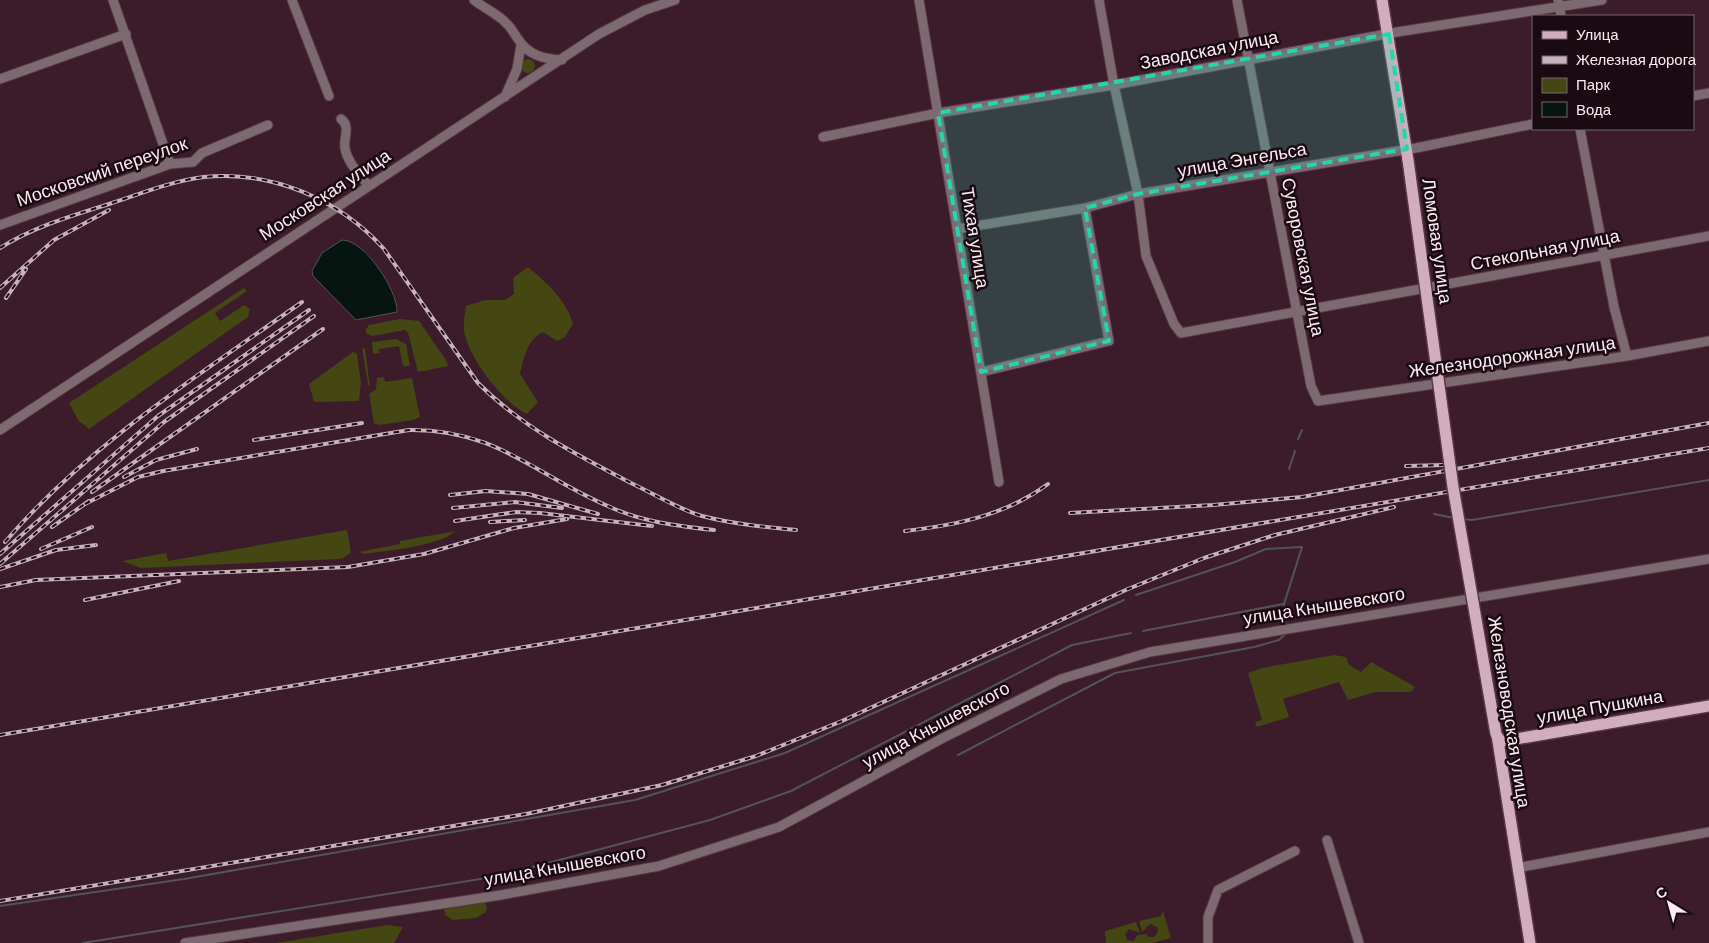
<svg xmlns="http://www.w3.org/2000/svg" width="1709" height="943" viewBox="0 0 1709 943" font-family="Barlow,sans-serif">
	<style>
		.green { fill: #444712 }
		.water { fill: #071510; stroke: #515554 }
		.lines { fill: none; stroke-linecap: round; stroke-linejoin: round }
		.stream { stroke: #515554; stroke-width: 2 }
		.minor-casing { stroke: #573846; stroke-width: 11 }
		.major-casing { stroke: #573846; stroke-width: 14 }
		.minor { stroke: #7d6a71; stroke-width: 9 }
		.major { stroke: #d2adbc; stroke-width: 11 }
		.rail-casing { stroke: #c7b1ba; stroke-width: 4 }
		.rail { stroke: #1a0b12; stroke-width: 2; stroke-dasharray: 5.5; stroke-linecap: butt }
		.major-bridge-casing { stroke: #573846; stroke-width: 14; stroke-linecap: butt }
		.major-bridge { stroke: #d2adbc; stroke-width: 11 }
		.marked { fill: #25d5ae; fill-opacity: 0.2; stroke: #25d5ae; stroke-width: 4; stroke-dasharray: 10 6; stroke-linejoin: round }
		.labels { text-anchor: middle; stroke-width: 5; stroke-linejoin: round; paint-order: stroke }
		.street-label { font-size: 18px; fill: #fdebf2; stroke: #1a0b12 }
	</style>
	<rect width="100%" height="100%" fill="#3c1b2a"/>
	<path class="green" d="M521 66a7 7 0 1 1 14 0a7 7 0 1 1-14 0Z
		M528,267C546,282 567,301 573,324L564,338L557,341L543,332C527,340 524,357 520,374L538,402L527,414C503,403 467,356 464,330C463,322 465,314 466,306L485,300H505L514,294L513,278Z
		M244,288L247,291L215,313L220,321L244,305L250,309L248,317L89,429L78,420L69,403Z
		M400,319L419,321L446,360L448,366L418,372L408,333L405,330L372,336L366,333V329L369,325Z
		M396,339L406,344L410,366H403L399,346L379,349L380,353L373,354L372,342Z
		M362,348L365,349L370,387L368,384Z
		M353,352L357,354L361,383L359,401L314,402L309,384Z
		M384,377L385,382L412,378L420,417L413,420L378,425L374,423L369,394L376,389L377,378Z
		M347,530L351,552L345,557L339,559L141,568L122,561L166,553L168,561Z
		M456,531C436,547 390,550 364,554L359,552L400,544V541Z
		M1334,655L1346,657L1349,665L1361,672L1371,662L1415,687L1411,692H1375L1348,700L1339,682L1283,699L1289,717L1257,727L1255,722L1262,720L1248,673L1262,668Z
		M484,901L487,907L486,912L476,918L453,920L445,915L444,908Z
		M1163,911L1171,938L1151,943H1106L1105,931L1136,922L1140,933L1129,929L1125,934L1127,940L1133,941L1138,935L1146,934L1149,937H1154L1158,932L1157,927L1150,924L1142,932L1139,921L1161,916Z
		M387,925L403,927L394,943H276Z"/>
	<path class="water" d="M342,240C365,240 398,291 397,312L356,320L313,276L312,271L322,253Z"/>
	<g class="lines">
		<path class="stream" d="M1298,439L1302,430
			M1289,469L1295,451
			M1434,514L1454,518
			M1463,519L1472,520L1709,480
			M1136,595L1235,562L1266,549L1302,547L1284,604L1286,626
			M1143,631L1283,604
			M958,755L1115,673L1254,647L1279,640L1286,633
			M0,906L184,879L635,800L785,753L1124,600
			M83,943L499,876L710,820L791,791L1072,645L1131,633"/>
		<g class="minor-casing">
			<path id="minor" d="M113,0L170,164
				M292,0L329,96
				M474,0C484,8 499,15 506,23C511,27 514,34 518,39C528,55 543,59 562,60
				M919,0L999,482
				M1099,0L1114,85L1138,194L1146,256L1174,324L1181,333L1709,236
				M1237,0L1311,386L1318,401L1627,356L1709,341
				M1558,0L1561,16
				M0,79L126,34
				M1693,96L1709,93
				M505,97L517,69L521,45
				M341,119C351,126 343,139 345,148C347,162 360,175 368,185
				M1580,129L1614,307L1627,356
				M823,137L938,113L1114,85L1397,32L1602,0
				M0,225L170,164L193,162L202,153L268,125
				M957,229L1085,208L1138,194L1416,148L1533,124
				M981,372L1109,341L1085,208
				M0,430L599,34L645,10L675,0
				M1327,840L1359,943
				M1517,868L1709,832
				M185,943L501,895L659,866L779,827L943,738L1061,679L1150,652L1709,559
				M1208,943V917L1218,890L1295,851"/>
		</g>
		<g class="major-casing">
			<path id="major" d="M1382,0L1408,160
				M1497,735L1530,943
				M1498,742L1709,706"/>
		</g>
		<use href="#minor" class="minor"/>
		<use href="#major" class="major"/>
		<g class="rail-casing">
			<path id="rail" d="M0,248C33,227 71,216 109,204C140,194 171,181 204,177C271,170 339,199 384,249L478,383C523,428 577,455 633,484C656,495 678,509 702,516C733,524 765,527 796,530
				M0,288L54,240L109,210
				M6,298L26,269
				M254,440L362,423
				M1406,466L1444,465
				M124,477L156,460L197,449
				M92,492L323,329
				M450,495L486,491L528,494L598,514
				M85,504L138,477L163,471L409,430C497,429 535,475 610,507C642,522 679,526 714,530
				M453,508L515,502L562,508
				M1070,513L1213,505L1302,497L1709,423
				M455,521L516,512L540,513L652,526
				M490,522L525,520
				M52,527L89,501
				M905,531C957,525 1006,515 1048,484
				M5,542C88,445 199,375 302,302
				M41,549L92,527
				M0,554L158,416L309,310
				M0,564L164,422L314,316
				M0,569L56,550L96,545
				M0,587L36,580L348,567L424,554L514,528L567,519
				M85,600L179,581
				M0,735L1709,448
				M0,901L526,814L662,785L756,756L842,721L1128,589L1204,558L1275,535L1394,507"/>
		</g>
		<use href="#rail" class="rail"/>
		<g class="major-bridge-casing">
			<path id="major-bridge" d="M1408,160L1453,487L1496,734"/>
		</g>
		<use href="#major-bridge" class="major-bridge"/>
	</g>
	<path class="marked" d="M1389,34L1407,149L1138,194L1085,208L1109,341L981,372L938,113Z"/>
	<g class="labels">
		<g class="street-label">
			<text transform="translate(1209 50) rotate(-11)" y="6">Заводская улица</text>
			<text transform="translate(1242 160) rotate(-10)" y="6">улица Энгельса</text>
			<text transform="translate(102 172) rotate(-19)" y="6">Московский переулок</text>
			<text transform="translate(325 195) rotate(-33)" y="6">Московская улица</text>
			<text transform="translate(975 238) rotate(81)" y="6">Тихая улица</text>
			<text transform="translate(1437 241) rotate(82)" y="6">Ломовая улица</text>
			<text transform="translate(1545 250) rotate(-11)" y="6">Стекольная улица</text>
			<text transform="translate(1303 257) rotate(79)" y="6">Суворовская улица</text>
			<text transform="translate(1512 357) rotate(-8)" y="6">Железнодорожная улица</text>
			<text transform="translate(1324 606) rotate(-9)" y="6">улица Кнышевского</text>
			<text transform="translate(1600 707) rotate(-10)" y="6">улица Пушкина</text>
			<text transform="translate(1509 712) rotate(81)" y="6">Железноводская улица</text>
			<text transform="translate(936 725) rotate(-28)" y="6">улица Кнышевского</text>
			<text transform="translate(565 866) rotate(-10)" y="6">улица Кнышевского</text>
		</g>
	</g>
	<rect x="1532" y="15" width="162" height="115" fill="#1a0b12" stroke="#75656c"/>
	<rect x="1542" y="31" width="25" height="8" fill="#d2adbc" stroke="#75656c"/>
	<text x="1576" y="40" font-size="15" fill="#fdebf2">Улица</text>
	<rect x="1542" y="56" width="25" height="8" fill="#c7b1ba" stroke="#75656c"/>
	<text x="1576" y="65" font-size="15" fill="#fdebf2">Железная дорога</text>
	<rect x="1542" y="78" width="25" height="15" fill="#444712" stroke="#75656c"/>
	<text x="1576" y="90" font-size="15" fill="#fdebf2">Парк</text>
	<rect x="1542" y="102" width="25" height="15" fill="#071510" stroke="#75656c"/>
	<text x="1576" y="115" font-size="15" fill="#fdebf2">Вода</text>
	<g transform="translate(1669 903) rotate(323)" stroke="#1a0b12" stroke-width="4" paint-order="stroke">
	<path d="M0-4L9 19L0 12L-9 19Z" fill="#fdebf2"/>
	<text y="-8" font-size="14" font-weight="bold" text-anchor="middle" fill="#fdebf2">С</text>
	</g>
</svg>
